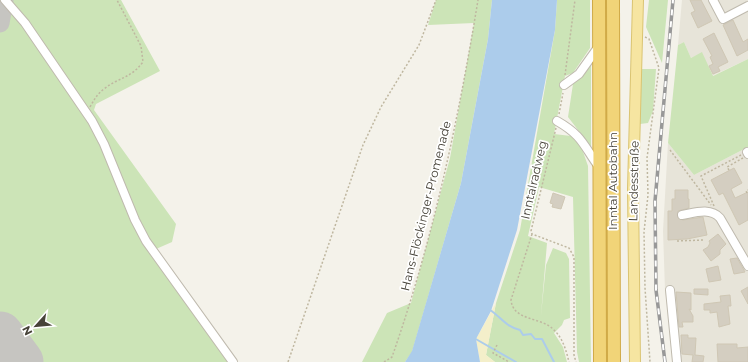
<svg xmlns="http://www.w3.org/2000/svg" width="748" height="362" viewBox="0 0 748 362" font-family="Montserrat,sans-serif">
	<style>
		.residential { fill: #e7e4d9 }
		.green { fill: #cce4b7 }
		.sand { fill: #f4efca }
		.water { fill: #accceb }
		.lines { fill: none; stroke-linecap: round; stroke-linejoin: round }
		.stream { stroke: #accceb; stroke-width: 2 }
		.taxiway { stroke: #c6c5c1; stroke-width: 19 }
		.runway { stroke: #c6c5c1; stroke-width: 47 }
		.building { fill: #d4cec1; stroke: #cfc7b4 }
		.minor-casing { stroke: #bfbaae; stroke-width: 10 }
		.major-casing { stroke: #dac472; stroke-width: 12 }
		.highway-casing { stroke: #d0aa48; stroke-width: 14 }
		.path { stroke: #bfb7a0; stroke-width: 1.5; stroke-dasharray: 2 2; stroke-linecap: butt }
		.minor { stroke: #fff; stroke-width: 8 }
		.major { stroke: #f6e5a1; stroke-width: 10 }
		.highway { stroke: #f1d478; stroke-width: 12 }
		.rail-casing { stroke: #989898; stroke-width: 3.5 }
		.rail { stroke: #fff; stroke-width: 2; stroke-dasharray: 6; stroke-linecap: butt }
		.labels { text-anchor: middle; stroke-width: 3.5; stroke-linejoin: round; paint-order: stroke }
		.street-label { font-size: 12px; fill: #474339; stroke: #fff }
	</style>
	<rect width="100%" height="100%" fill="#f4f2ea"/>
	<path class="residential" d="M682,0H748V59L712,76L702,53L691,58L684,42L678,45Z
		M668,143L694,175L748,147V362H675L665,290L663,231Z"/>
	<path class="green" d="M0,0H121L160,71L96,104L94,110L176,224L172,242L156,249L238,362H0Z
		M436,0H492L488,39L461,183L412,352L405,362H362L387,313L411,303L450,158L474,23L428,25Z
		M557,0H590V48L573,73L565,76L554,134L571,136L581,146L588,166L591,362H579L577,352L573,197L539,187L528,236L547,243L541,315L546,265L553,248L566,253L569,259L570,318L564,320L562,325L554,333L563,347L567,362H495L486,355L496,303L520,230L555,30Z
		M649,0H668L662,63L646,27Z
		M684,42L691,58L702,52L713,76L748,59V147L694,175L668,143L678,45Z
		M591,61V151L585,139L568,117L573,84L582,76Z
		M641,69H656L653,111L648,123L640,124Z"/>
	<path class="sand" d="M496,303L486,355L495,362H480L476,339Z"/>
	<path class="water" d="M492,0H557L555,30L517,230L491,311L476,339L480,362H405L412,351L461,183L488,39Z"/>
	<g class="lines">
		<path class="stream" d="M490,310C502,318 506,327 520,330L523,335L531,334L535,339H542L554,362
			M474,338L516,362"/>
		<path class="taxiway" d="M0,23L4,0"/>
		<path class="runway" d="M0,335L20,362"/>
	</g>
	<path class="building" d="M690,0H701L712,21L698,28L691,13L695,11Z
		M733,20L743,42L748,39V50L737,56L723,25Z
		M714,33L728,62L718,67L720,71L713,74L709,66L713,64L710,57L712,56L703,39Z
		M734,168L742,183L731,189L735,198L748,192V220L739,225L723,193L719,195L711,180Z
		M675,190H688V199H689V208L678,211V218L683,220L703,217L707,235L687,239L668,240V211H672V199H675Z
		M553,193L565,197L561,209L552,207L553,204L550,203Z
		M718,234L726,244L720,250V254L711,261L703,250L708,247L710,243L709,241Z
		M737,258L745,272L734,274L730,259Z
		M718,266L721,280L709,282L706,269Z
		M748,287V304L741,291Z
		M694,289H708V295L694,294Z
		M676,292L691,293V310L689,309L693,316V322H682L683,327H679Z
		M730,295L731,306H728L730,324L719,327L717,312L710,313V310H704V304L721,302L720,296Z
		M681,335H688V338H696L695,355L704,356L703,362H692L693,355L682,354Z
		M717,344H737V348L748,347V362H718Z"/>
	<g class="lines">
		<g class="minor-casing">
			<path id="minor" d="M5,0L25,23L92,121L104,144L135,220L146,241L233,362
				M713,0L723,19L748,6
				M564,85L579,74L599,46
				M557,121C583,136 583,145 599,167
				M747,152L748,154
				M682,215C694,213 710,207 720,218L748,266
				M670,290L677,362"/>
		</g>
		<g class="major-casing">
			<path id="major" d="M635,362L633,189L638,0"/>
		</g>
		<g class="highway-casing">
			<path id="highway" d="M599,0L600,362
				M613,0L614,362"/>
		</g>
		<path class="path" d="M645,37L649,39L659,68L647,158L648,195L644,232L645,288L650,362
			M565,75L575,0
			M90,107C94,100 97,94 104,89C119,77 130,79 143,62L141,46L117,0
			M559,114L563,93
			M556,128L531,231L532,234L569,248L574,257V355L576,362
			M670,150L711,205
			M729,170L727,167L743,158
			M747,193L746,191L748,190
			M714,206L701,176L741,155
			M532,234L511,300C513,321 541,317 553,329C563,338 566,350 569,362
			M677,241L703,240
			M497,345L493,353L509,362
			M288,362L363,145L381,107L419,45L436,0
			M384,362L392,357C433,240 458,122 478,0"/>
		<use href="#minor" class="minor"/>
		<use href="#major" class="major"/>
		<use href="#highway" class="highway"/>
		<g class="rail-casing">
			<path id="rail" d="M665,362L656,290L655,201L673,0"/>
		</g>
		<use href="#rail" class="rail"/>
	</g>
	<g class="labels">
		<g class="street-label">
			<text transform="translate(534 180) rotate(-77)" y="4">Inntalradweg</text>
			<text transform="translate(613 181) rotate(-90)" y="4">Inntal Autobahn</text>
			<text transform="translate(634 181) rotate(-89)" y="4">Landesstraße</text>
			<text transform="translate(426 206) rotate(-76)" y="4">Hans-Flöckinger-Promenade</text>
		</g>
	</g>
	<g transform="translate(36 326) rotate(243)" stroke="#ffffff" stroke-width="3" paint-order="stroke">
	<path d="M0-3L7 15L0 10L-7 15Z" fill="#474339"/>
	<text y="-6" font-size="11" font-weight="bold" text-anchor="middle" fill="#474339">N</text>
	</g>
</svg>
